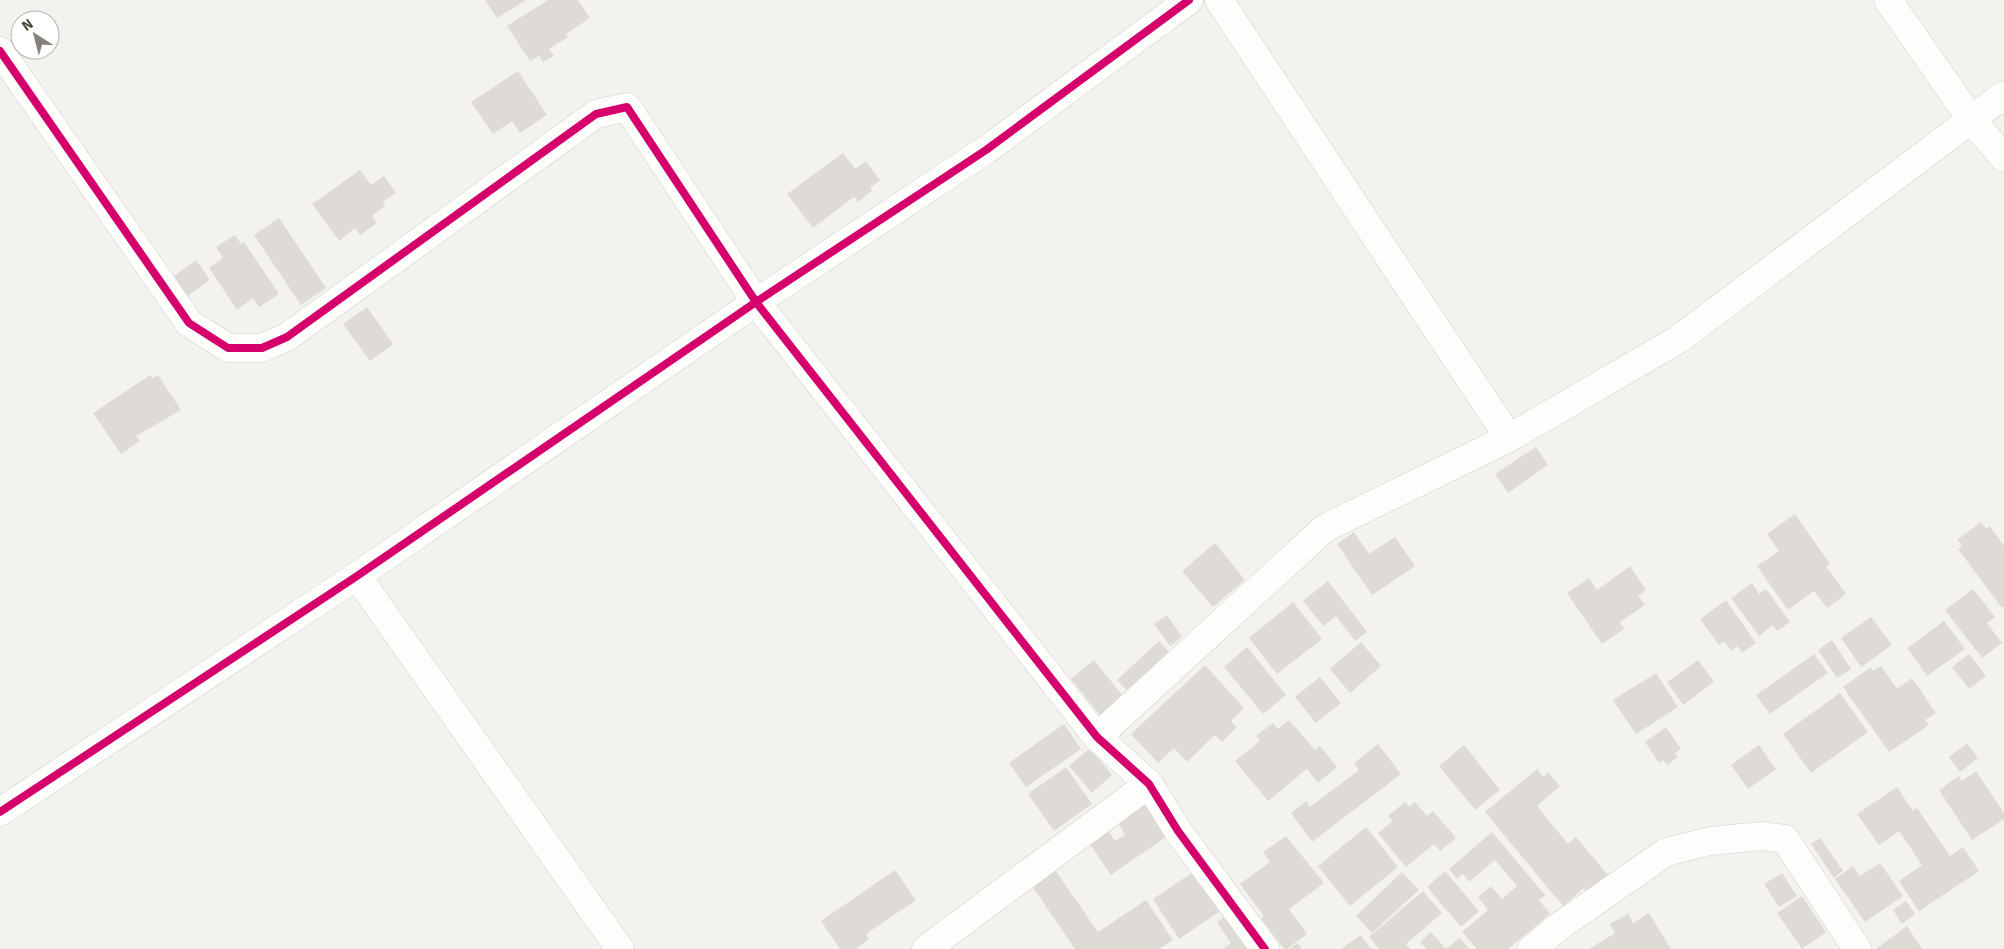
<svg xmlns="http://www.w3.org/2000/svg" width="2004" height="949" viewBox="0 0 2004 949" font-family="Signika,sans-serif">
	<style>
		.building { fill: #dedbd6 }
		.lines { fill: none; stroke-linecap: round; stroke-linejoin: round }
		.minor-casing { stroke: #d2d0cb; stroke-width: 29 }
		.tertiary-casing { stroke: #d2d0cb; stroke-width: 29 }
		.minor { stroke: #fdfdfc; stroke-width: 28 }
		.tertiary { stroke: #fdfdfc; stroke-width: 28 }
		.cycleway-casing { stroke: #fff; stroke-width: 11 }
		.cycleway { stroke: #d6006c; stroke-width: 8 }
	</style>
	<rect width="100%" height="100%" fill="#f4f2ee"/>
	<path class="building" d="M485,0H526L497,18Z
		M548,0H578L590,18L566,34L568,37L549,49L554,56L543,62L539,56L530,61L507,26Z
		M518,71L547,115L520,133L512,121L493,134L471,102Z
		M843,153L855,169L866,161L880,180L870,188L872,191L858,202L854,197L813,228L787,194Z
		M360,170L371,185L384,176L396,193L383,202L385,206L372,216L377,223L360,235L355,228L339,241L312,204Z
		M279,218L326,288L301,305L254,235Z
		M235,235L241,244L244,242L279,294L259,307L253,298L237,310L209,268L223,258L216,247Z
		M196,260L210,280L184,299L170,279Z
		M367,307L393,344L370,361L343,324Z
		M150,375L153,378L158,375L181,410L136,436L140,441L121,454L93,413Z
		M1536,447L1548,465L1508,493L1495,474Z
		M1795,514L1830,564L1826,566L1846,594L1827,608L1814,591L1788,610L1757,566L1779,551L1767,534Z
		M1981,522L1986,529L1990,526L2004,546V606L2002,608L1958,549L1962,546L1957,540Z
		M1354,532L1369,554L1395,537L1415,566L1372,595L1337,544Z
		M1215,543L1245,580L1213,607L1182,571Z
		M1630,566L1646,590L1638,596L1645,605L1620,622L1624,629L1602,644L1567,593L1589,578L1597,590Z
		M1328,581L1367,632L1355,641L1336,616L1323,626L1303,601Z
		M1752,583L1759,594L1766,589L1790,622L1777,631L1773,625L1759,636L1731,598Z
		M1973,589L1995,617L1987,623L2002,643L1982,658L1945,610Z
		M1726,600L1756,643L1742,653L1737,646L1731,651L1724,641L1719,645L1700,619Z
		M1293,602L1322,639L1277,674L1249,638Z
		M1167,615L1182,637L1170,646L1154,624Z
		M1871,617L1892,645L1861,667L1841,638Z
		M1944,621L1965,649L1927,676L1907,648Z
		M1832,640L1851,669L1837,678L1818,650Z
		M1159,641L1172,655L1130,694L1117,680Z
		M1361,642L1381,666L1350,693L1330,669Z
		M1247,647L1286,695L1263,714L1224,667Z
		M1814,654L1828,673L1770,714L1756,695Z
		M1969,654L1986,676L1969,689L1952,667Z
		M1094,660L1123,696L1100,715L1071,679Z
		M1698,660L1714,682L1683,705L1667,682Z
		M1205,665L1244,708L1231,721L1237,727L1222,742L1215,735L1187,762L1174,748L1158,763L1131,734Z
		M1881,666L1897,689L1912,678L1936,713L1925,720L1929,725L1889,752L1843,687L1871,667L1873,671Z
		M1656,673L1678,707L1636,734L1613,700Z
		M1320,677L1341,703L1316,723L1295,697Z
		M1840,693L1868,732L1811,773L1783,734Z
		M1289,720L1315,750L1320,746L1337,767L1318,783L1307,769L1268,801L1235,761L1260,741L1256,736L1273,723L1278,729Z
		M1064,724L1081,749L1026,787L1009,763Z
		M1666,727L1681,749L1675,753L1678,757L1667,765L1663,760L1659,763L1645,742Z
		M1967,743L1978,758L1960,772L1949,757Z
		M1378,744L1401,774L1312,842L1291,813L1306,801L1310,807L1359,770L1354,763Z
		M1464,745L1500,790L1475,810L1439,766Z
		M1759,745L1776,769L1748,789L1731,765Z
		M1090,748L1112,775L1092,793L1069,766Z
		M1066,767L1092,804L1054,831L1028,794Z
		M1537,769L1543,777L1548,772L1560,786L1537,806L1568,844L1576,837L1608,875L1587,891L1584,888L1563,906L1485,812Z
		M1976,771L2004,813V819L1972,840L1939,790L1959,776L1962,781Z
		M1897,787L1913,811L1917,808L1950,856L1963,847L1979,871L1919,911L1899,881L1922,865L1899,831L1879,845L1857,814Z
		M1151,800L1173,832L1111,875L1087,840L1106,828L1115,841L1125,835L1118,822Z
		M1405,802L1409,807L1415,802L1427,816L1433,811L1456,838L1440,851L1434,844L1406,867L1378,833L1393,821L1388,816Z
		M1366,827L1398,867L1350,906L1318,866Z
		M1492,832L1545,895L1539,900L1550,914L1508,949H1477L1462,932L1488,910L1478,897L1491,886L1502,899L1517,886L1495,860L1469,882L1463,874L1457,879L1449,869Z
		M1286,836L1324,883L1289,909L1307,934L1287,949H1284L1261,918L1264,916L1240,884L1270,862L1263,852Z
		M1820,838L1843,871L1834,878L1811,844Z
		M1880,863L1903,896L1865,922L1835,879L1853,866L1860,876Z
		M1051,864L1098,932L1146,900L1173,940L1159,949H1075L1028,880Z
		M1199,868L1225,908L1179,939L1153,899Z
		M895,870L916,900L866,934L869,939L856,949H840L821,921Z
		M1445,871L1479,911L1461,927L1427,887Z
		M1402,872L1419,890L1372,933L1356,916Z
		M1782,873L1797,896L1779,907L1764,884Z
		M1423,891L1442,913L1406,944L1410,949H1379L1369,937Z
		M1802,896L1826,932L1802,949L1777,913Z
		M1906,901L1915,914L1902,924L1893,910Z
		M1649,913L1671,949H1589L1615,933L1610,924L1628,914L1633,923Z
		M1228,914L1252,949H1223L1231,943L1217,922Z
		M1907,926L1922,949H1876Z
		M1431,932L1446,949L1460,938L1469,949H1427L1420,942Z
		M1361,935L1371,949H1341Z
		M1298,943L1302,949H1289Z"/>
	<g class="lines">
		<g class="minor-casing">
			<path id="minor" d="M1219,0L1509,438
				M0,51L189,323L228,348H262L287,337L596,114L627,107L756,302L1097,737L1149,784L1178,831L1265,949
				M756,302L986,150L1189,0
				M357,576L620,949
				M1097,737L1325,528L1509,438L1679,339L2004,95
				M926,949L1149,784
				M1532,949L1557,928L1666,852L1710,841L1762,836L1785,839L1857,949"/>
		</g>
		<g class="tertiary-casing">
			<path id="tertiary" d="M1888,0L1971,119L2004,158
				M0,812L357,576L756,302"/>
		</g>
		<use href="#minor" class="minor"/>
		<use href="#tertiary" class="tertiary"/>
		<g class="cycleway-casing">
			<path id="cycleway" d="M0,51L189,323L228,348H262L287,337L596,114L627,107L756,302L1097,737L1149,784L1178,831L1265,949
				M0,812L357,576L756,302L986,150L1189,0"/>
		</g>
		<use href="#cycleway" class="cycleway"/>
	</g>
	<g transform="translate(35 35) rotate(324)"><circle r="24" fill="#ffffff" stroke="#b7b4b0"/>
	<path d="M0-4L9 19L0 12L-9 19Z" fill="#868178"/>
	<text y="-8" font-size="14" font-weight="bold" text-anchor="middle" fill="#4b4439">N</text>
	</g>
</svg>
